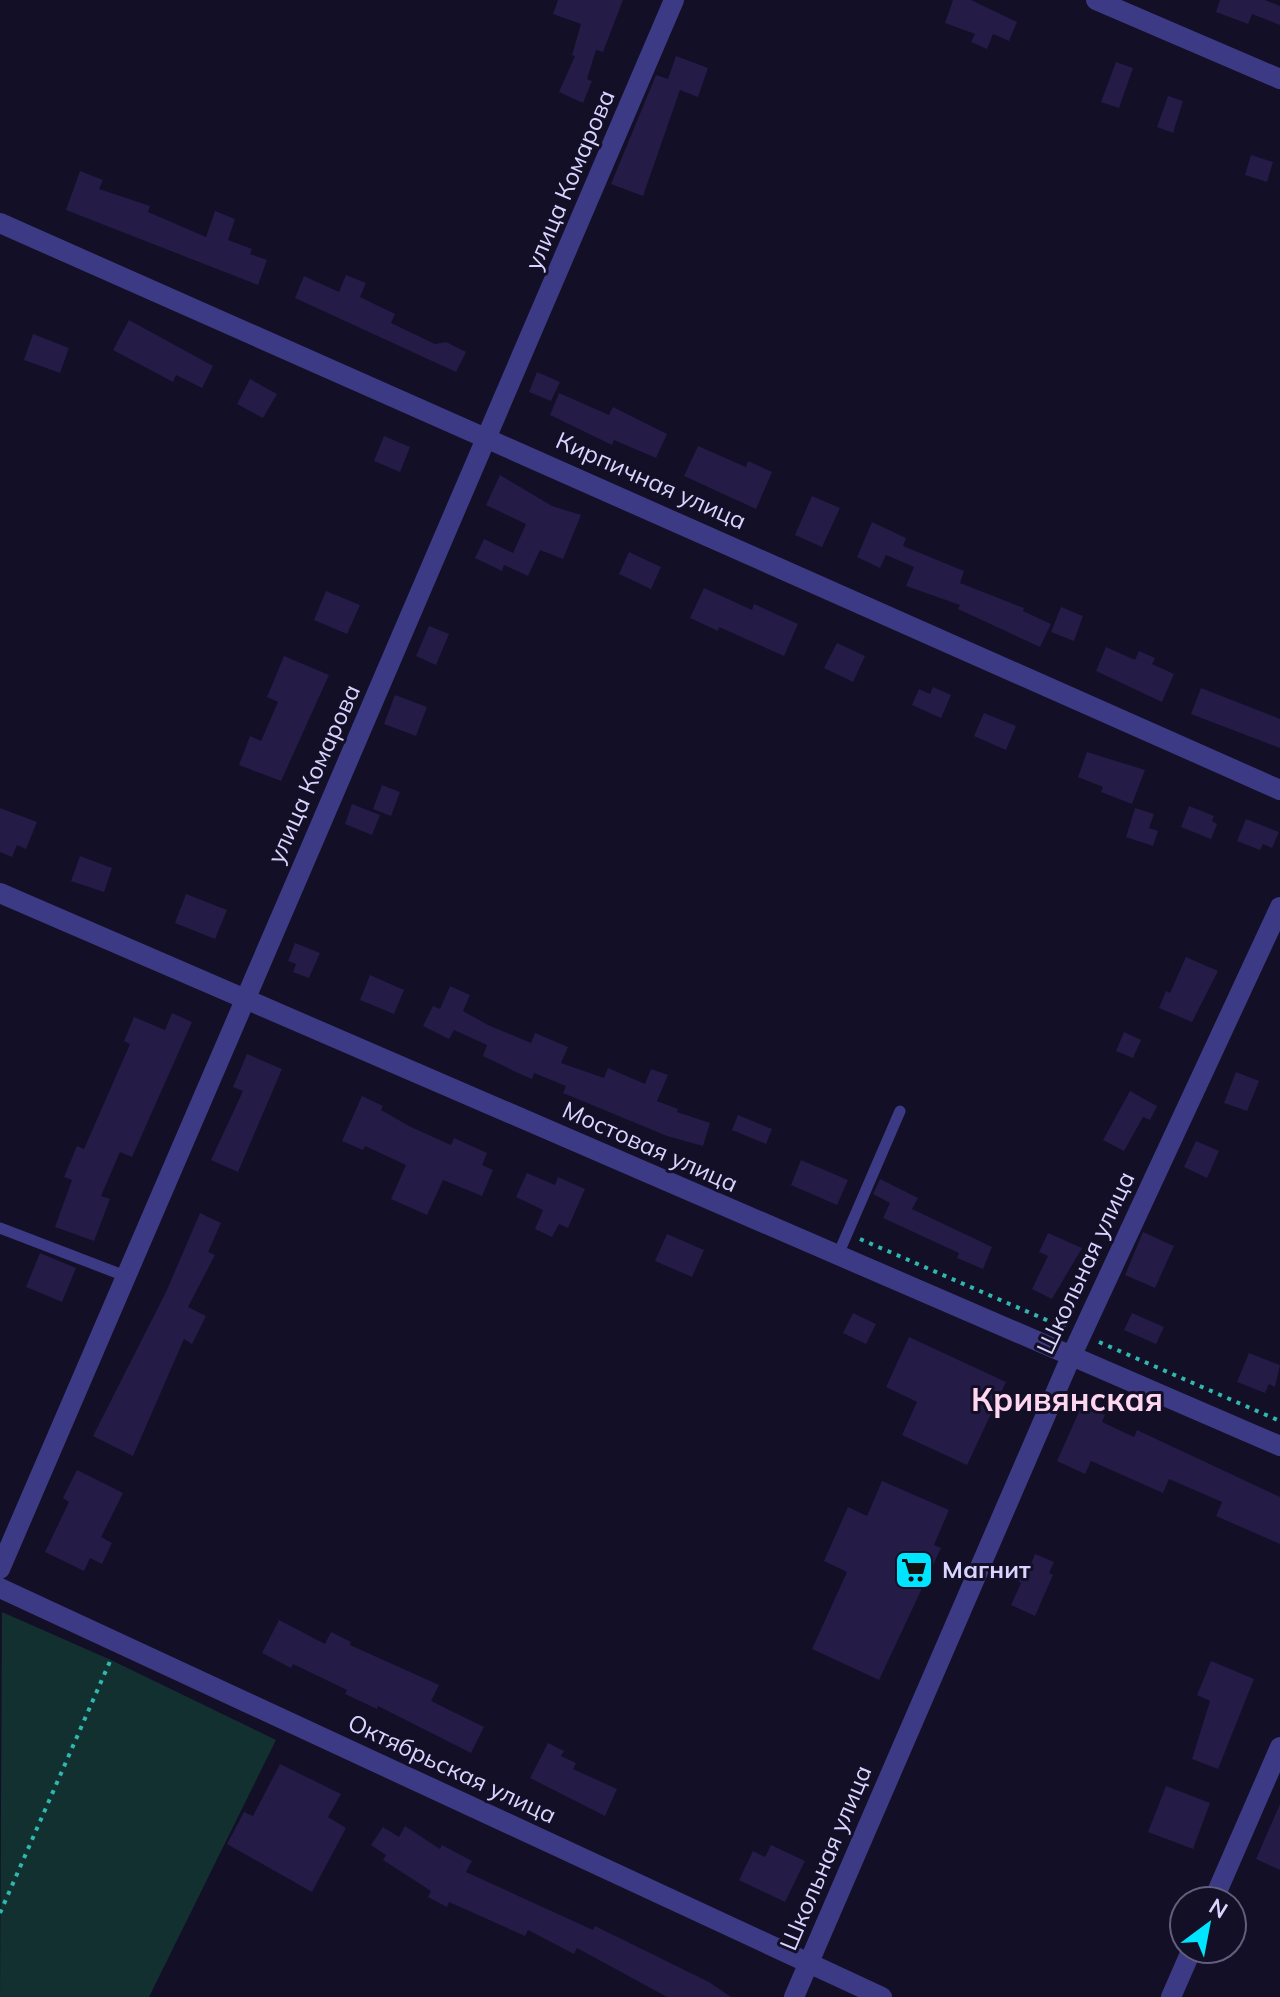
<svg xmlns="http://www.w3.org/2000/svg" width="1280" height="1997" viewBox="0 0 1280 1997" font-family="Mulish,sans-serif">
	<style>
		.green { fill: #12302f }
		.building { fill: #241b47 }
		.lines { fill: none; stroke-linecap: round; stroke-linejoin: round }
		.path { stroke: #2fb8b0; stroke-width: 4; stroke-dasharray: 4 6; stroke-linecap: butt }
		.service { stroke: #3d3a85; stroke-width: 11 }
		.minor { stroke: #3d3a85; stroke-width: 20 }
		.tertiary { stroke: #3d3a85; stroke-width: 20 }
		.labels { text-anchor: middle; stroke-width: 6; stroke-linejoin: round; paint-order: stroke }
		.street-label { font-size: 24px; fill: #d9d4ff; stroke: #130f26 }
		.poi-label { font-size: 24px; font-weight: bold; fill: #d9d4ff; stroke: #130f26; text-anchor: start }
		.district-label { font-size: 32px; font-weight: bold; fill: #ffd6f0; stroke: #130f26 }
	</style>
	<rect width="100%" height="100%" fill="#130f26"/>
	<path class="green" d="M2,1612L111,1660L276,1740L149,1997H0Z"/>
	<path class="building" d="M558,0H623L603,52L596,50L587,79L592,81L583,103L559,92L575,56L572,55L581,24L553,14Z
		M953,0H971L1017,22L1009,41L993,34L987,49L971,42L975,34L945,23Z
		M1220,0H1265L1280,6V25L1252,14L1248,24L1216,12Z
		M676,56L708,68L698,97L680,90L643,196L611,184L656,75L668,79Z
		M1116,62L1133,68L1119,108L1101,102Z
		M1168,96L1183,101L1173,133L1157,127Z
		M1251,155L1273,162L1267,182L1245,175Z
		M80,171L103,180L99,189L150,206L148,212L206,237L215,211L235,219L228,240L252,249L250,254L267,260L258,285L66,210Z
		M346,275L366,283L360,297L395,314L391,323L435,344L446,342L466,352L456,372L295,298L304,276L339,292Z
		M129,320L213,366L202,388L176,375L173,382L113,350Z
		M33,334L69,348L60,373L24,360Z
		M537,372L560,382L551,401L529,392Z
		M250,379L277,394L263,418L237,404Z
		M559,393L609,415L613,407L667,434L656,458L614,440L612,445L550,415Z
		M384,436L410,447L400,472L374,461Z
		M698,446L746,467L748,461L772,472L756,509L684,476Z
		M500,475L552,506L581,515L563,559L540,550L528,576L504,565L502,571L475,558L484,539L513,553L526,524L486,505Z
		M812,496L840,508L822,547L795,535Z
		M872,522L906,538L903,546L964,571L960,583L1024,608L1023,611L1051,624L1040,647L958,609L960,605L906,586L914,567L886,555L880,568L857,557Z
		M629,552L661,567L651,589L619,574Z
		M704,588L752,610L754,604L798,624L784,656L719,627L718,631L690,618Z
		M326,591L360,605L347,634L314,620Z
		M1061,607L1083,616L1074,641L1051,632Z
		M429,626L449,634L436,665L416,656Z
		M837,643L865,656L853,682L824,668Z
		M1106,647L1135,660L1139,651L1155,658L1152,664L1174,674L1162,702L1096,671Z
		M284,656L329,675L281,781L239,765L250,736L261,741L278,702L267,697Z
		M933,687L951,695L941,718L912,705L919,689L930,694Z
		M1201,688L1280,719V748L1191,714Z
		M395,695L427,707L416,736L384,724Z
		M984,713L1016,726L1006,750L974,736Z
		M1087,752L1145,770L1132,804L1101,792L1103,787L1078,777Z
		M382,785L400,792L391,816L373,809Z
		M352,804L380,815L372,835L345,824Z
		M1189,806L1214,816L1212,821L1217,824L1211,839L1181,827Z
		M0,808L37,822L26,849L17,845L12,857L0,852Z
		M1135,808L1154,814L1149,828L1158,831L1153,846L1126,837Z
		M1246,819L1279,832L1272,848L1263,844L1260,850L1237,841Z
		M80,856L112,868L104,892L71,881Z
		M186,894L227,910L215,939L175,923Z
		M295,943L320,953L309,978L293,972L296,964L288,961Z
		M1186,957L1218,971L1192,1022L1159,1008L1166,991L1170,993Z
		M370,975L404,990L394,1014L360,1000Z
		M450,986L470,995L463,1011L488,1025L531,1043L535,1033L568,1047L561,1063L604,1078L608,1068L645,1084L651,1069L668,1075L657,1101L678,1109L677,1112L710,1123L703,1146L667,1136L563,1093L566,1086L534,1073L532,1079L518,1073L483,1056L487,1045L454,1030L449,1039L423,1026L433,1006L440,1009Z
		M172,1013L192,1022L132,1157L120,1152L101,1196L110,1199L94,1241L55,1227L72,1180L64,1177L77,1146L84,1149L130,1044L124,1041L134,1017L165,1030Z
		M1124,1032L1141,1040L1133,1058L1116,1051Z
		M247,1054L282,1069L238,1172L211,1160L243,1091L233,1087Z
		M1236,1072L1259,1081L1247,1111L1224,1103Z
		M1130,1091L1157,1106L1150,1120L1143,1117L1124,1151L1103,1140Z
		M362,1096L383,1106L381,1110L411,1127L451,1145L454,1138L487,1153L482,1165L493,1170L482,1196L443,1180L427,1215L391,1199L406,1165L365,1146L363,1150L342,1141Z
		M738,1115L772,1129L766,1144L732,1130Z
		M1196,1141L1219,1151L1207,1178L1184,1167Z
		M801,1160L848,1180L837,1205L791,1185Z
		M527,1173L555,1185L558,1177L585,1189L568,1228L559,1224L552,1237L535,1229L543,1210L516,1197Z
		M880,1179L918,1198L912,1209L992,1247L983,1269L957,1258L959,1253L883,1218L890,1203L873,1194Z
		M200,1213L221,1223L208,1252L215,1255L188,1307L206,1316L192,1344L184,1339L133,1456L93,1436L166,1292Z
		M1143,1232L1174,1246L1155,1288L1125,1275Z
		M1048,1233L1082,1248L1052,1299L1032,1289L1048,1256L1039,1252Z
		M667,1234L704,1250L692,1277L655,1261Z
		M40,1253L76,1268L62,1302L26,1287Z
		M853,1313L876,1324L866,1344L843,1333Z
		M1132,1313L1164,1327L1156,1344L1124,1330Z
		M909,1337L1006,1382L967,1465L902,1435L917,1402L886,1387Z
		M1249,1353L1280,1365L1275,1387L1269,1384L1265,1393L1237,1382Z
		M1082,1405L1105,1415L1102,1422L1134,1437L1137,1430L1280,1497V1544L1216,1516L1222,1502L1169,1479L1163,1493L1091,1461L1085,1474L1057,1461Z
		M77,1470L123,1493L101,1537L112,1543L102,1564L90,1558L84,1571L45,1552L69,1502L63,1498Z
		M882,1481L949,1510L934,1545L941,1548L879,1680L812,1649L847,1572L824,1561L848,1507L867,1516Z
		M1035,1554L1054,1562L1049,1573L1053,1575L1035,1616L1011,1605L1021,1583L1016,1580L1024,1563L1030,1566Z
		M279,1620L325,1644L331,1632L351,1642L350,1645L439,1685L431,1701L484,1727L471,1753L378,1706L377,1709L345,1694L347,1690L293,1664L291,1668L262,1653Z
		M1211,1661L1254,1679L1218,1769L1192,1759L1210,1701L1197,1695Z
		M548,1743L564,1751L561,1756L576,1763L573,1769L617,1789L605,1816L530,1778Z
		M280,1764L341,1794L328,1817L346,1828L312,1892L227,1844L244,1812L253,1816Z
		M1166,1786L1210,1803L1193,1849L1148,1832Z
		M1280,1804V1870L1256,1859Z
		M405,1826L440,1849L442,1845L472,1861L466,1872L593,1930L595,1926L709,1982L731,1997H667L577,1948L574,1954L528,1930L525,1936L449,1902L447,1907L428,1897L431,1891L383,1860L386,1855L371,1845L383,1827L399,1837Z
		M771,1845L805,1861L785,1902L739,1880L753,1851L765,1857Z"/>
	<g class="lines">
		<path class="path" d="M860,1239L1065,1328
			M1099,1342L1280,1421
			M0,1913L111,1659"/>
		<path class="service" d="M0,1228L125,1276
			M837,1257L900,1111"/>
		<path class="minor" d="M1096,0L1280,79
			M0,223L1280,790
			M1070,1359L1280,907
			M0,1569C223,1045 453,525 674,0
			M0,1588L882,1997
			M1213,1901L1280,1747
			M1171,1997L1192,1949"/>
		<path class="tertiary" d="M0,893L1280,1446
			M794,1997L1070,1359"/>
	</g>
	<defs>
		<g id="supermarket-square" transform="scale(2)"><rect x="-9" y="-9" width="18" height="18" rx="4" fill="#00e5ff" stroke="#130f26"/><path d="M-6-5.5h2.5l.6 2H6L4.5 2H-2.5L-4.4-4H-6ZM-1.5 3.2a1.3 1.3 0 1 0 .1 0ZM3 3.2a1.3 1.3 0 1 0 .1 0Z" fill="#111"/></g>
	</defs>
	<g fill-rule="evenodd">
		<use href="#supermarket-square" x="914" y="1570"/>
	</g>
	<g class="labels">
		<g class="street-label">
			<text transform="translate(570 180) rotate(-67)" y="8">улица Комарова</text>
			<text transform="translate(651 481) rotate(24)" y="8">Кирпичная улица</text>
			<text transform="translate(314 774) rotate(-66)" y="8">улица Комарова</text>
			<text transform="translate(650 1147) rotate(24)" y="8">Мостовая улица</text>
			<text transform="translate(1086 1263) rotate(-65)" y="8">Школьная улица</text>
			<text transform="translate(452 1769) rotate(25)" y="8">Октябрьская улица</text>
			<text transform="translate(826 1858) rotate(-67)" y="8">Школьная улица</text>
		</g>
		<g class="poi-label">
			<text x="942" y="1578">Магнит</text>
		</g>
		<g class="district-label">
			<text x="1067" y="1411">Кривянская</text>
		</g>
	</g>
	<g transform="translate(1208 1925) rotate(32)"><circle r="38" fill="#130f26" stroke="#625e7d" stroke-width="2"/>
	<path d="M0-6L14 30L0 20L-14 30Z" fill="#00e5ff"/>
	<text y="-12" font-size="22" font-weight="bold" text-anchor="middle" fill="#d9d4ff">N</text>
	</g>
</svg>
